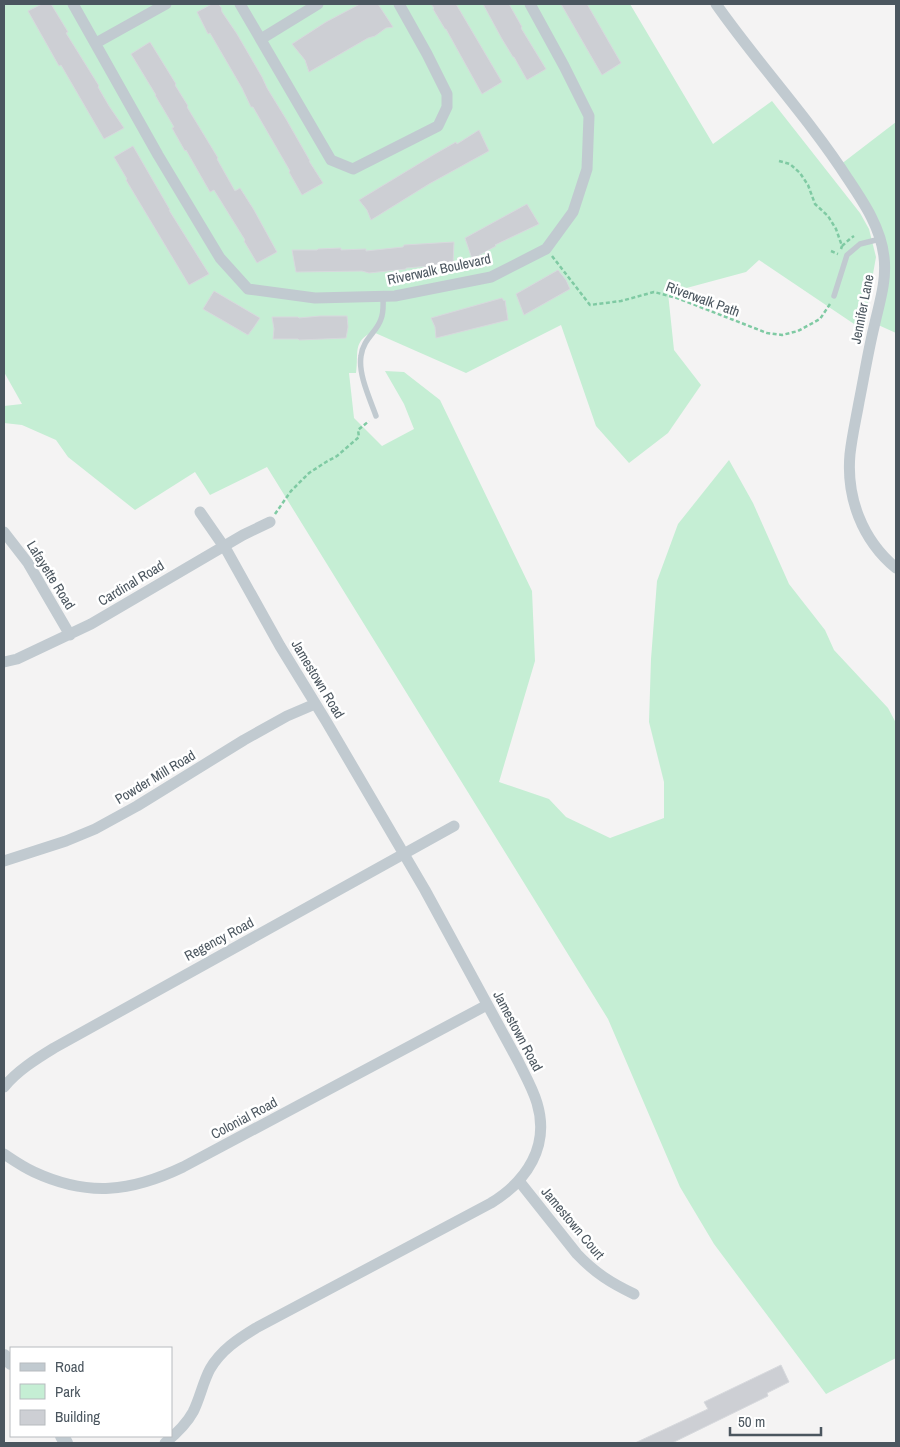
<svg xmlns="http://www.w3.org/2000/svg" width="900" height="1447" viewBox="0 0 900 1447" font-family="'Archivo Narrow',sans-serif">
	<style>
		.green { fill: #c5eed4 }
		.building { fill: #cdcfd4; stroke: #d7d9dd }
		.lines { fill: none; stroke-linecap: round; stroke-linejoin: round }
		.path { stroke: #7fcaa3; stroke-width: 2.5; stroke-dasharray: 4 2.5; stroke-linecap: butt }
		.service { stroke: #c1cad0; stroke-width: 5.5 }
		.minor { stroke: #c1cad0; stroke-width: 11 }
		.tertiary { stroke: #c1cad0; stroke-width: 14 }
		.labels { text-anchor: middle; stroke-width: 5; stroke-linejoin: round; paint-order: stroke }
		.street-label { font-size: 14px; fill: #4b565f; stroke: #fff }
	</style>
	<rect width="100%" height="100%" fill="#f4f3f3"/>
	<path class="green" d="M4,4H630L713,144L772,101L860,213L869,229L876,257L863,330L759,260L746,272L668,293L674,350L701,385L668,433L629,463L596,426L561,325L466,373L373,332C352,341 359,354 356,373H349L354,418L382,446L414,429L404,404L385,371L404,372L440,400L532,591L535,661L499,782L549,799L566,817L610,838L664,818V782L649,722L651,659L657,581L678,524L729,460L753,503L789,584L825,630L834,650L888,708L896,723V1358L826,1394L714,1244L680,1187L608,1019L267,467L210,495L195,472L135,510L68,457L56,440L22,425L4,423V406L22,404L4,372Z
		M896,122V333L876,324L883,234L836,168Z"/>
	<path class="building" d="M42,4H51L68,32L66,33L99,86L98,87L109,106L124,128L104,139L61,65L59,66L28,11Z
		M212,4H218L221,7L222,12L237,34L262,77L267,88L286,119L310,161H309L323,183L302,195L289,172L290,171L253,107H251L242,88L210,33L208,34L197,12Z
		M360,4H378L393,27L386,28L375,36L368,38L309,72L305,60L292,44L326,22Z
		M431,4H456L502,82L482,94L446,29H445L433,9L434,8Z
		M483,4H509L522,27L521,28L546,69L527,80L514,57H513L502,39Z
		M561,4H587L621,63L602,75Z
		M150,42L176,84L175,85L188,106L187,107L218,158L217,159L235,191L240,188L254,210L277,252L257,263L244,241L245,240L214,190L210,192L186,150L185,151L172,128L174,127L155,95H156L131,54Z
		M479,130L489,151L429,184L371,220L367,210L359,200L435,154L456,142L457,144Z
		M133,146L170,210H169L209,274L189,285L126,180L127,179L114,157Z
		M527,204L539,224L495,245L496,246L472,259L465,238Z
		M454,242L453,264L406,268V269L369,273L362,271L296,272L292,250H317L318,249L341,248V250L366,249V251L403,247L404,245Z
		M558,270L566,280L570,289L524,315L516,294Z
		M214,291L260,318L254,327L248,335L203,309Z
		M502,298L504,301L505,300L508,320L436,338L435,327L431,318Z
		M320,316H347L348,327L346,338L299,340L298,339H273L274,329L272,317H298L299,318Z
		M781,1365L789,1382L767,1393L768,1396L672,1443H635L708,1409L704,1402Z"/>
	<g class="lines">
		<path class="path" d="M779,161L790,164L800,173L808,185L815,204L828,216L836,229L842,246L841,249
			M842,246L851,238L854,236
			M831,251L838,254
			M552,256L590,305L621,301L654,292L677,298L767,333L782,335L798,331L820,319L830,304
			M275,514L291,491L309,473L326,462L337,456L359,437L358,430L369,421"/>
		<path class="service" d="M834,296L847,255L860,244L880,239
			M376,416C370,399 358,374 361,356C363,339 377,332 381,319C384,312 383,304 383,296"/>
		<path class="minor" d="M73,4L158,155L220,258L248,289L315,298L395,296L491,277L546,249L573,212L587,169L589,116L564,66L530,4
			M240,4L331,160L353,169L438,126L447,107V94L427,54L399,4
			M716,4C758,64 808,117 848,179C864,203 881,228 884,257C887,281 879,304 874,327C868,352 864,377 859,402C856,419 852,436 850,454C846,497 862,540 896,568
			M261,39L318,4
			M96,43L166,4
			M4,532L28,563L70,635
			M4,662L17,659L91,624L243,535L270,522
			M4,861L66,841L95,829L137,806L244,740L287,716L315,704
			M4,1087C17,1071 36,1059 54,1048L454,826
			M4,1154C13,1160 23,1167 34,1172C88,1197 131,1192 183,1167L487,1005
			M519,1181L577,1254C595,1273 611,1283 634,1294
			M165,1443C176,1434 186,1425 193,1412C200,1398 203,1382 210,1369C221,1350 238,1339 256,1328L491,1203C527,1181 550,1146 537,1103C533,1089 525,1075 518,1061L425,890L326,721L280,646L227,551L200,512"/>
		<path class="tertiary" d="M4,1356L11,1363
			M62,1436L66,1443"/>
	</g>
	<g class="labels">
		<g class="street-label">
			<text transform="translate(439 269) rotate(-12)" y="5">Riverwalk Boulevard</text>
			<text transform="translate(703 299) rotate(20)" y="5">Riverwalk Path</text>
			<text transform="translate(862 309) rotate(-79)" y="5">Jennifer Lane</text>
			<text transform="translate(51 575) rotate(58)" y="5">Lafayette Road</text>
			<text transform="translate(131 583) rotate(-31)" y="5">Cardinal Road</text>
			<text transform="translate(318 679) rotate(59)" y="5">Jamestown Road</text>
			<text transform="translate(155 777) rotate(-31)" y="5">Powder Mill Road</text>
			<text transform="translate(219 939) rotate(-28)" y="5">Regency Road</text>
			<text transform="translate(518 1031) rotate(62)" y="5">Jamestown Road</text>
			<text transform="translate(244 1118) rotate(-28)" y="5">Colonial Road</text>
			<text transform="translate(573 1223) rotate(50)" y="5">Jamestown Court</text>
		</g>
	</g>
	<rect width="900" height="1447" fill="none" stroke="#4b565f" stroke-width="10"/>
	<rect x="10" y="1347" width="162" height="90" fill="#ffffff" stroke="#b7bbbf"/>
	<rect x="20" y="1363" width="25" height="8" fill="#c1cad0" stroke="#b7bbbf"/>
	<text x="55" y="1372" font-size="15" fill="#4b565f">Road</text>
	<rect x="20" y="1384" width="25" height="15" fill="#c5eed4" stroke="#b7bbbf"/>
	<text x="55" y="1397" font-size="15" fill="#4b565f">Park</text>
	<rect x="20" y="1410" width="25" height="15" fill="#cdcfd4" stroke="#b7bbbf"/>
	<text x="55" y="1422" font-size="15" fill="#4b565f">Building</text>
	<path d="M730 1427v8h91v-8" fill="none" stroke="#4b565f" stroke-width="2.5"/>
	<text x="738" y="1427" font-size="15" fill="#4b565f" stroke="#ffffff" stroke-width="4" paint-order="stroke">50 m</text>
</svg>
